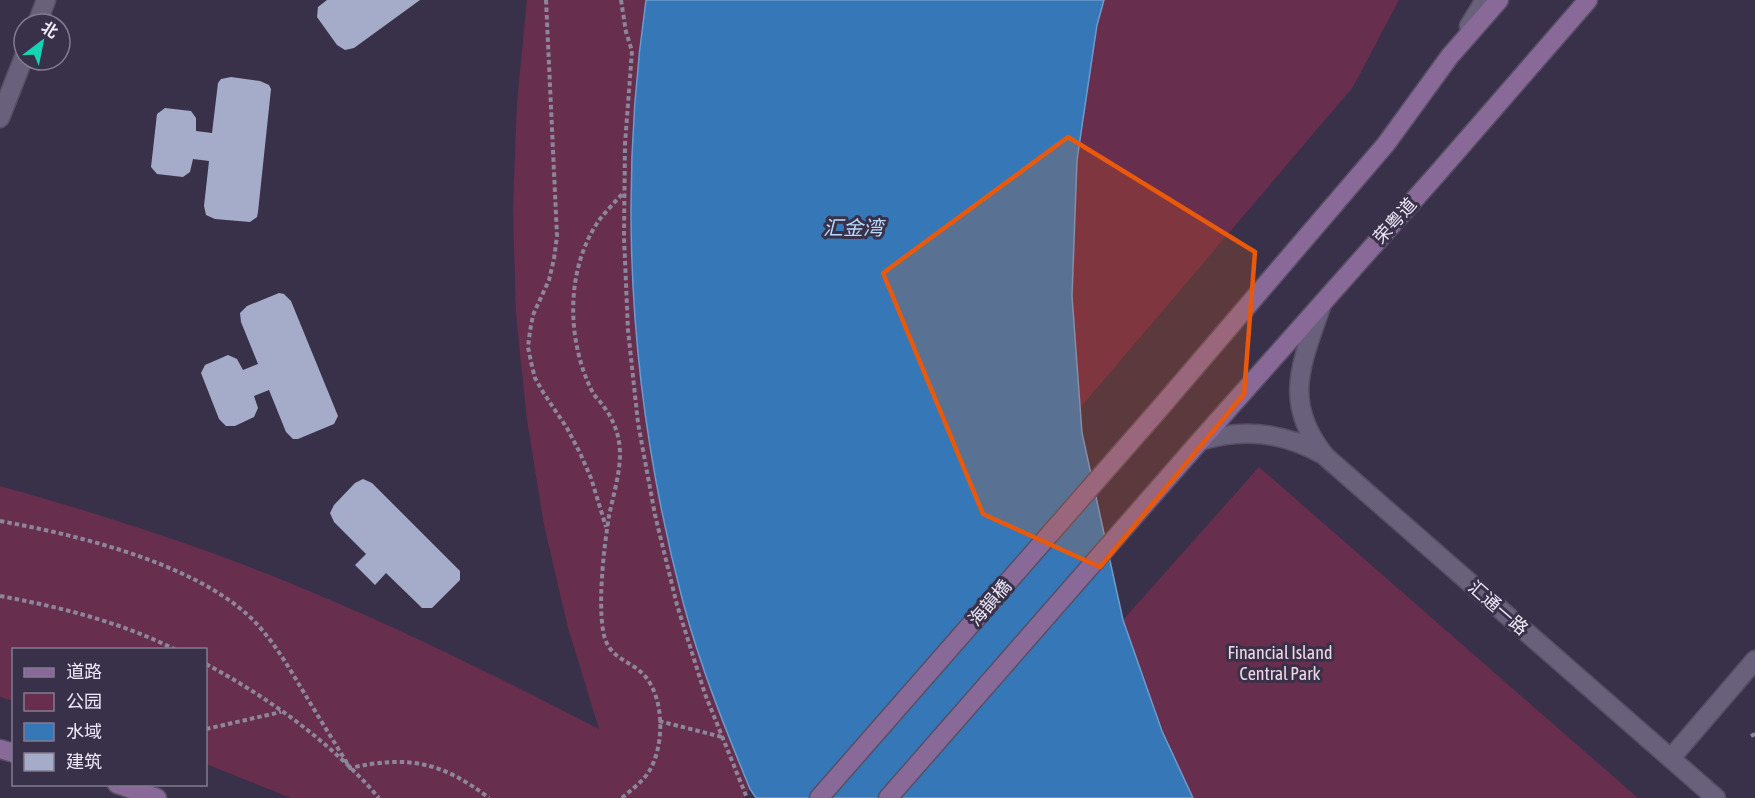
<svg xmlns="http://www.w3.org/2000/svg" width="1755" height="798" viewBox="0 0 1755 798" font-family="'Asap Condensed','Noto Sans SC',sans-serif">
	<style>
		.green { fill: #672e4d }
		.water { fill: #3678b7; stroke: #6e9acb; stroke-width: 1.5 }
		.building { fill: #a5acc9 }
		.lines { fill: none; stroke-linecap: round; stroke-linejoin: round }
		.minor-casing { stroke: #564f64; stroke-width: 21 }
		.tertiary-casing { stroke: #564f64; stroke-width: 21 }
		.secondary-casing { stroke: #564f64; stroke-width: 21 }
		.path { stroke: #8d869b; stroke-width: 4; stroke-dasharray: 4.5 3; stroke-linecap: butt }
		.minor { stroke: #69617c; stroke-width: 18 }
		.tertiary { stroke: #69617c; stroke-width: 18 }
		.secondary { stroke: #886998; stroke-width: 18 }
		.marked { fill: #e8590c; fill-opacity: 0.2; stroke: #e8590c; stroke-width: 4.5; stroke-linejoin: round }
		.labels { text-anchor: middle; stroke-width: 6; stroke-linejoin: round; paint-order: stroke }
		.street-label { font-size: 18px; fill: #efeafa; stroke: #393149 }
		.park-label { font-size: 18px; fill: #f0d9e4; stroke: #393149 }
		.water-label { font-size: 20px; font-style: italic; fill: #b8d9fb; stroke: #393149 }
	</style>
	<rect width="100%" height="100%" fill="#393149"/>
	<path class="green" d="M527,0H646C639,48 637,96 635,144C633,176 630,208 631,239C634,362 652,483 683,602C700,666 725,728 750,789L743,798H291L206,764V650H14L13,701L0,697V486C115,518 231,556 340,604C428,642 514,685 599,729L568,628L544,525L527,420L516,314L513,208L517,102Z
		M1104,0H1399L1353,87L1080,408L1072,296L1077,160L1097,25Z
		M1259,467L1638,798H1193L1162,731L1123,620Z"/>
	<path class="water" d="M646,0H1104L1097,25L1077,160L1072,296L1082,433L1123,620L1162,731L1193,798H756L750,789C725,728 700,666 683,602C631,405 617,202 646,0Z"/>
	<path class="building" d="M327,0H420L354,48L345,50L337,45L317,17L318,7Z
		M231,77L260,81L269,85L271,89L258,212L257,217L250,222L215,219L206,215L204,206L209,161L193,159L190,172L183,177L157,174L151,167L157,114L165,108L191,111L196,118V131L212,133L218,83L221,79Z
		M279,293L284,294L291,301L338,416L334,424L298,439H293L286,432L269,390L254,396L258,408L254,417L235,426H226L219,419L201,373L205,365L228,355L237,359L243,370L258,364L241,322L240,313L247,306Z
		M363,479L372,483L460,571V580L432,608H422L419,605L386,573L375,585L355,565L366,554L334,522L330,513L334,505L355,483Z"/>
	<g class="lines">
		<g class="minor-casing">
			<path id="minor" d="M1322,304C1302,363 1281,402 1326,457L1716,798
				M1200,441C1243,428 1282,432 1322,454
				M1671,758L1755,660"/>
		</g>
		<g class="tertiary-casing">
			<path id="tertiary" d="M37,24L46,0
				M1469,26L1485,0
				M0,118L24,57"/>
		</g>
		<g class="secondary-casing">
			<path id="secondary" d="M0,749L14,753
				M117,784L157,798
				M819,798L1161,407L1386,144L1450,56L1499,0
				M888,798L1200,441L1437,174L1588,0"/>
		</g>
		<path class="path" d="M546,0L557,236L554,259L549,280L533,315L530,331L528,347L531,362L535,378L543,392L567,428L580,453L591,478L606,527
			M621,0L626,32L632,51L625,144L624,237L628,330L638,423L655,515L677,605L705,694L747,798
			M0,521C77,535 190,562 249,616C270,636 285,661 300,686C316,713 333,740 350,768C408,755 442,762 489,798
			M0,596C60,607 121,622 176,650
			M206,664C269,698 332,743 379,798
			M659,721L722,737
			M206,729L281,712
			M1751,736L1755,734
			M622,798C631,790 641,783 648,773C665,747 665,698 644,675C629,659 607,659 603,630C598,599 604,547 609,516C613,496 620,474 620,454C620,437 614,420 604,407C601,402 596,398 593,393C566,341 565,268 600,219C607,210 616,201 624,192"/>
		<use href="#minor" class="minor"/>
		<use href="#tertiary" class="tertiary"/>
		<use href="#secondary" class="secondary"/>
	</g>
	<path class="marked" d="M1068,137L1255,252L1244,394L1100,567L983,514L883,273Z"/>
	<g class="labels">
		<g class="street-label">
			<text transform="translate(1395 221) rotate(-48)" y="6">荣粤道</text>
			<text transform="translate(990 603) rotate(-49)" y="6">海韻橋</text>
			<text transform="translate(1498 608) rotate(41)" y="6">汇通一路</text>
		</g>
		<g class="park-label">
			<text x="1280" y="659">Financial Island<tspan x="1280" dy="21">Central Park</tspan></text>
		</g>
		<g class="water-label">
			<text x="853" y="235">汇金湾</text>
		</g>
	</g>
	<rect x="12" y="648" width="195" height="138" fill="#393149" stroke="#827b90" stroke-width="1.5"/>
	<rect x="24" y="668" width="30" height="9" fill="#886998" stroke="#827b90" stroke-width="1.5"/>
	<text x="66" y="678" font-size="18" fill="#efeafa">道路</text>
	<rect x="24" y="693" width="30" height="18" fill="#672e4d" stroke="#827b90" stroke-width="1.5"/>
	<text x="66" y="708" font-size="18" fill="#efeafa">公园</text>
	<rect x="24" y="723" width="30" height="18" fill="#3678b7" stroke="#827b90" stroke-width="1.5"/>
	<text x="66" y="738" font-size="18" fill="#efeafa">水域</text>
	<rect x="24" y="753" width="30" height="18" fill="#a5acc9" stroke="#827b90" stroke-width="1.5"/>
	<text x="66" y="768" font-size="18" fill="#efeafa">建筑</text>
	<g transform="translate(42 42) rotate(32)"><circle r="28" fill="#393149" stroke="#827b90" stroke-width="1.5"/>
	<path d="M0-4.5L10 22L0 15L-10 22Z" fill="#13d5b3"/>
	<text y="-9" font-size="16" font-weight="bold" text-anchor="middle" fill="#efeafa">北</text>
	</g>
</svg>
